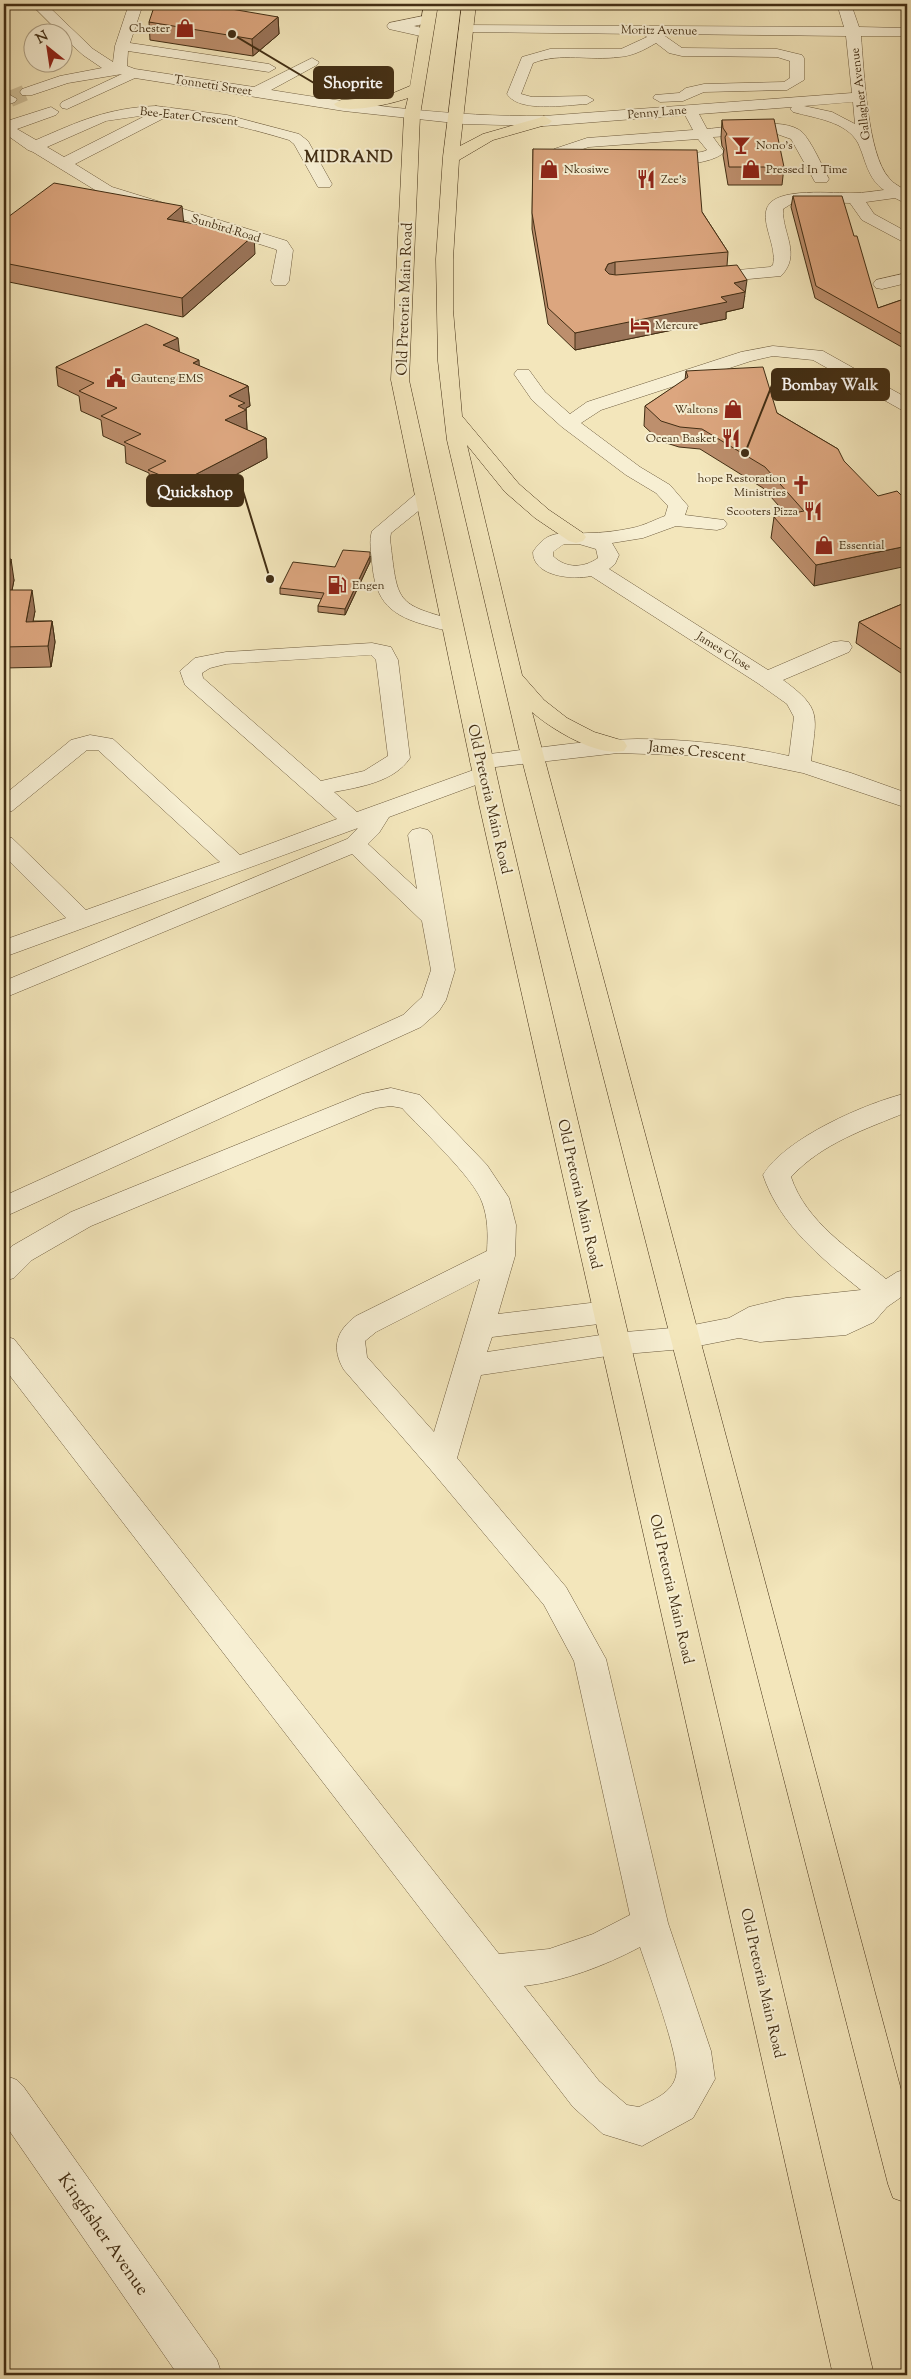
<svg xmlns="http://www.w3.org/2000/svg" width="911" height="2379" viewBox="0 0 911 2379" font-family="'Sorts Mill Goudy',serif">
	<style>
		.lines { fill: none; stroke-linecap: round; stroke-linejoin: round }
		.minor-tunnel { stroke: #d0c19a; stroke-width: 16; stroke-dasharray: 16 8; stroke-linecap: butt }
		.minor-casing { stroke: #6e5c3e; stroke-width: 1 }
		.major-casing { stroke: #422e14; stroke-width: 1 }
		.minor { fill: #f7efd3; fill-rule: evenodd }
		.major { fill: #f3e6bb; fill-rule: evenodd }
		.wall { fill: #bd8f6d; stroke: #422e14 }
		.shaded-wall { fill: #9a7459; stroke: #422e14 }
		.building { fill: #dca67f; stroke: #422e14 }
		.labels { text-anchor: middle; stroke-width: 4; stroke-linejoin: round; paint-order: stroke }
		.far-poi-label { font-size: 12px; fill: #422e14; stroke: #f7efd3; text-anchor: start }
		.far-street-label { font-size: 12px; fill: #422e14; stroke: #f7efd3 }
		.street-label { font-size: 15px; fill: #422e14; stroke: #f7efd3 }
		.far-district-label { font-size: 16px; font-weight: bold; letter-spacing: 1px; fill: #422e14; stroke: #f7efd3 }
		.near-street-label { font-size: 18px; fill: #422e14; stroke: #f7efd3 }
		.leader { fill: none; stroke: #422e14; stroke-width: 2 }
		.callout-dot { fill: #422e14; stroke: #f7efd3; stroke-width: 2 }
		.callout { fill: #422e14; stroke: #422e14; stroke-width: 2 }
		.callout-label { font-size: 16px; text-anchor: middle; font-weight: bold; fill: #fff }
	</style>
	<rect width="100%" height="100%" fill="#f3e6bb"/>
	<filter id="stains"><feTurbulence type="fractalNoise" baseFrequency=".004" numOctaves="4"/><feColorMatrix values="0 0 0 0 .2 0 0 0 0 .09 0 0 0 0 .02 0 0 0 .5 -.17"/></filter>
	<radialGradient id="worn" r=".72"><stop offset=".6" stop-color="#630" stop-opacity="0"/><stop offset="1" stop-color="#630" stop-opacity=".3"/></radialGradient>
	<g class="lines">
		<path class="minor-tunnel" d="M10,99L27,92"/>
		<g class="minor-casing">
			<path id="minor" d="M31,4H46L93,49L113,62L115,46L129,4H143L130,43L269,64L276,68L269,72L128,51L127,66L135,69L254,87L312,58L319,62L317,65L271,90C362,105 452,117 544,116L852,93L846,36L662,34L682,48L777,49L802,55L804,58V80L787,90L704,92L683,101L660,102L653,98L655,95L679,93L686,88L704,84L784,82L790,78V61L777,57L682,56L669,53L656,43C644,50 633,56 619,57C590,61 561,52 533,63L521,94L532,97L587,96L594,100L587,104C566,105 519,113 507,94L522,57L550,49H621L647,37L643,34L466,32L461,31L459,28L461,25L844,27L837,4H851L859,27L907,28V36H861C864,69 867,154 889,178C893,184 902,187 907,192V204L895,198L866,202L874,214L907,232V244L862,220L850,203L806,202L791,204L783,209C782,234 802,254 781,276L706,283L700,282L698,278L700,274L706,273L770,267L773,265C777,246 761,224 767,208C775,186 835,194 854,193C864,193 874,191 884,190C867,178 866,160 858,143C846,121 814,118 793,112L790,109L792,107L699,114L707,129C730,127 784,116 802,132C812,142 822,166 829,179L827,182H815L791,139L774,133L713,137L724,152C715,164 660,170 652,159C659,149 694,157 707,150L698,139L589,147L567,154L591,156L593,159L591,162C579,165 558,167 550,156L554,149L587,138L693,130L685,115L544,126L464,124L344,111L135,78L67,109L62,108L60,105L62,102L122,74L68,83L32,95H22L20,92L22,89L60,76L102,68L83,55L62,36V32H59ZM853,102L855,124L832,112L804,106Z
				M428,15L435,19L433,22L414,26L430,30L432,33L430,36L425,37L389,29L387,26L389,23Z
				M10,95L17,99L15,102L4,106V96Z
				M156,106L227,115L299,134L308,141L332,184L330,187H318L294,144L289,140C249,128 210,118 168,116L75,164L112,187L287,241L293,250L289,281L286,285H274L271,281L277,250L275,249L100,193L33,152L28,150L4,133V122L51,107L59,112L56,115L17,129L36,140C80,121 107,108 156,106ZM147,115L64,157L47,147L106,121Z
				M907,273V283L882,289L876,288L873,284L876,280Z
				M773,346L823,351L907,398V410L900,409L813,360L773,356L751,361L601,410L581,423L640,467L670,485L688,506L685,515L724,520L727,524L724,528L717,530L676,526L643,538L612,543L619,555L615,564L609,569L768,670L833,642L841,641L849,642L852,647L849,652L783,680C823,709 816,716 811,761L851,773L907,793V808L803,773L740,760L705,756L618,753L487,768L492,769L495,774L492,779L389,817L379,833L368,844L417,889L408,835L412,830L420,828L428,830L432,835L455,970L446,1000L439,1011L421,1027L4,1217V1196L403,1015L422,997L431,970L422,921L352,854L4,998V981L347,839L358,828L4,957V940L66,918L4,856V836L12,838L86,910L220,862L98,750H87L12,811L4,813V795L71,740L90,735L113,739L240,855L337,819L185,685L180,671L195,658L226,652L372,643L391,647L398,660L410,758C394,782 360,787 334,792L357,812L479,768L473,767L470,762L473,757L481,755C533,749 585,740 637,739C688,739 739,745 789,756L794,717L787,704L759,684L591,576C574,580 533,577 533,552C549,527 564,535 588,533C602,533 618,531 632,528C643,526 654,520 665,516L668,506L656,493L626,475L562,427L532,400L514,374L517,370H529L545,392L570,414L587,402L741,352ZM564,544H579L596,549L598,558C584,568 566,569 553,556V552ZM371,655L376,660L388,756L364,771L321,781L203,678L202,673L210,668L226,664Z
				M425,490L432,492L435,496L432,500L391,533L390,539C398,603 394,604 459,621L462,625L459,629C449,632 439,629 429,626C391,616 375,602 372,562C371,551 369,541 372,531L418,492Z
				M391,1088L420,1095L487,1165L509,1198L516,1225L515,1256L498,1314L607,1301L617,1304L621,1312L617,1320L607,1323L492,1337L487,1352L614,1333L683,1327L729,1318L749,1307L786,1298L861,1290C821,1258 780,1225 763,1175C785,1138 866,1103 907,1093V1112C866,1129 822,1143 791,1177C806,1222 851,1250 886,1279L897,1272L907,1269V1293L887,1307L874,1322L846,1335L760,1342L739,1338L683,1349L614,1355L481,1375L457,1458L566,1587L606,1659L668,1923L711,2051L715,2079L693,2118L642,2146L603,2134L573,2107L4,1368V1336L14,1339L499,1954L549,1949L593,1934L630,1915L574,1661L544,1605L430,1469L344,1370C331,1348 336,1331 356,1316L487,1251C488,1233 488,1218 482,1202C474,1178 421,1129 402,1108L391,1106L376,1108L91,1226L32,1260L14,1278L4,1281V1254L12,1246L71,1212L362,1094ZM480,1279L434,1432L367,1357L365,1341L376,1332ZM640,1947C647,1968 681,2060 676,2076C672,2093 653,2100 639,2107L627,2105L599,2081L524,1986C565,1981 604,1966 640,1947Z
				M4,2075L17,2080L23,2086L217,2360L222,2375H178L4,2123Z"/>
		</g>
		<g class="major-casing">
			<path id="major" d="M424,4H438L420,115L409,380L503,804L874,2375H833L479,804L391,380L404,115L408,98C395,103 342,116 334,104L341,100L384,97L410,86Z
				M462,4H476L460,146L483,134L539,118L544,116L552,121L549,124L493,140L459,160L453,259V310L462,416L519,484L549,510L583,533L586,537L583,541L576,543L569,541L535,518L505,492L467,445L522,675L544,700L567,718L594,732L624,741L627,746L624,751C597,757 551,729 532,712L907,2112V2203L893,2198L888,2184L521,756L447,440L438,361L436,259L443,157Z"/>
		</g>
		<use href="#minor" class="minor"/>
		<use href="#major" class="major"/>
	</g>
	<path class="wall" d="M278,17L279,34L253,56L150,40L149,22Z
		M722,120L784,167L782,185H728L723,155L724,149L722,146L721,138Z
		M533,149L702,212L728,252L727,266L745,297H744L743,308L726,312V319L575,350L548,324L532,229Z
		M793,196L854,236L878,308L907,298V350L815,298L791,207Z
		M4,220L184,222L255,254L183,317L4,281Z
		M179,352L199,366L248,386L250,406L246,408L247,430L266,438L267,458L181,504L151,490L149,473L126,463L125,446L103,436L101,420L81,411L79,396L58,386L56,367Z
		M686,371L777,413L838,449L814,586L771,538L774,517L786,514L763,488L700,449L679,447L660,441L644,426L645,406L685,380Z
		M370,556V562L345,615L318,612V606L322,599L280,594V588L335,567Z
		M4,559L14,580L12,590L35,611L33,621H52L55,642L51,667L4,668Z
		M907,602V677L856,643L859,622Z"/>
	<path class="shaded-wall" d="M278,17L279,34L253,56L252,39Z
		M182,206L184,225L167,219Z
		M254,235L255,254L183,317L182,298Z
		M615,262V278L608,280L605,270L608,264Z
		M747,280L743,308L726,312V319L575,350V333L721,297L734,283Z
		M178,338L180,358L163,345Z
		M199,360L200,380L193,363Z
		M248,386L250,406L246,408L247,430L225,420L229,396Z
		M266,438L267,458L181,504L179,483Z
		M907,546V566L814,586L816,565Z
		M370,556V562L345,615V609Z
		M11,559L14,580L8,611L5,590Z
		M32,590L35,611L29,643L26,622Z
		M52,621L55,642L51,667L48,646Z"/>
	<path class="building" d="M155,4H202L278,17L252,39L149,22Z
		M774,119L784,167H729L725,137L727,134L723,128L722,120Z
		M533,149L697,150L702,212L728,252L615,262L608,264L605,270L609,274L616,275L737,265L747,280L734,283L745,292L721,297L727,302L575,333L548,308L532,213Z
		M54,183L182,206L167,219L254,235L182,298L4,263V220Z
		M793,196H842L854,236H857L878,308L907,298V337L816,286Z
		M146,324L178,338L163,345L199,360L193,363L248,386L229,396L245,403L238,406L246,410L225,420L266,438L179,483L148,470L166,461L124,442L141,434L101,416L117,408L79,391L94,383L56,367Z
		M763,367L777,413L838,449L844,461L878,496L897,491L907,501V546L816,565L774,517L804,511L765,467L702,429L680,427L661,421L645,406L688,377L686,371Z
		M343,550L370,552V556L345,609L318,606L324,593L280,588L293,562L335,567Z
		M4,559H11L5,590H32L26,622L52,621L48,646L4,647Z
		M907,602V653L859,622Z"/>
	<defs>
		<g id="shop-bare" transform="scale(1.5)"><path d="M-5-2.5h2.3a2.7 3.5 0 0 1 5.4 0H5L5.5 6h-11ZM-1.5-2.5h3a1.5 2.3 0 0 0-3 0Z" fill="#8f2418" stroke="#f7efd3" stroke-width="2.5" paint-order="stroke"/></g>
		<g id="bar-bare" transform="scale(1.5)"><path d="M-6-5H6L.8 .8V4.5H3.5V6h-7V4.5H-.8V.8Z" fill="#8f2418" stroke="#f7efd3" stroke-width="2.5" paint-order="stroke"/></g>
		<g id="restaurant-bare" transform="scale(1.5)"><path d="M-5-6h1v4h1v-4h1v4h1v-4h1v5L-1.5 .5V6h-2V.5L-5-1ZM5-6V6H3V1.5H1.5Q1.5-4 5-6Z" fill="#8f2418" stroke="#f7efd3" stroke-width="2.5" paint-order="stroke"/></g>
		<g id="hotel-bare" transform="scale(1.5)"><path d="M-6-4.5h1.5V1H6V5H4.5V3h-9V5H-6ZM-4 0a1.8 1.8 0 1 1 3.6 0ZM.5 0V-2.5h3Q6-2.5 6 0Z" fill="#8f2418" stroke="#f7efd3" stroke-width="2.5" paint-order="stroke"/></g>
		<g id="civic-bare" transform="scale(1.5)"><path d="M-.6-6.5H3V-4.5H.6V-3L4-1V1h2V6H-6V1h2V-1L-.6-3ZM-1.2 2.5V6h2.4V2.5Z" fill="#8f2418" stroke="#f7efd3" stroke-width="2.5" paint-order="stroke"/></g>
		<g id="church-bare" transform="scale(1.5)"><path d="M-1.2-6h2.4v3.5h3.3v2.4h-3.3V6h-2.4V-.1h-3.3v-2.4h3.3Z" fill="#8f2418" stroke="#f7efd3" stroke-width="2.5" paint-order="stroke"/></g>
		<g id="fuel-bare" transform="scale(1.5)"><path d="M-5.5-6h7V0h2V4h1.3V-2.5L3-4.5l.8-.8L6-3V5H2.5V1h-1V6h-7ZM-4.2-4.7v3.2H.2V-4.7Z" fill="#8f2418" stroke="#f7efd3" stroke-width="2.5" paint-order="stroke"/></g>
	</defs>
	<g fill-rule="evenodd">
		<use href="#shop-bare" x="185" y="28"/>
		<use href="#bar-bare" x="741" y="145"/>
		<use href="#shop-bare" x="549" y="169"/>
		<use href="#shop-bare" x="751" y="169"/>
		<use href="#restaurant-bare" x="646" y="179"/>
		<use href="#hotel-bare" x="640" y="325"/>
		<use href="#civic-bare" x="116" y="378"/>
		<use href="#shop-bare" x="733" y="409"/>
		<use href="#restaurant-bare" x="731" y="438"/>
		<use href="#church-bare" x="801" y="485"/>
		<use href="#restaurant-bare" x="813" y="511"/>
		<use href="#shop-bare" x="824" y="545"/>
		<use href="#fuel-bare" x="337" y="585"/>
	</g>
	<g class="labels">
		<g class="far-poi-label">
			<text x="170" y="32" text-anchor="end">Chester</text>
			<text x="756" y="149">Nono's</text>
			<text x="564" y="173">Nkosiwe</text>
			<text x="766" y="173">Pressed In Time</text>
			<text x="661" y="183">Zee's</text>
			<text x="655" y="329">Mercure</text>
			<text x="131" y="382">Gauteng EMS</text>
			<text x="718" y="413" text-anchor="end">Waltons</text>
			<text x="716" y="442" text-anchor="end">Ocean Basket</text>
			<text x="786" y="482" text-anchor="end">hope Restoration<tspan x="786" dy="14">Ministries</tspan></text>
			<text x="798" y="515" text-anchor="end">Scooters Pizza</text>
			<text x="839" y="549">Essential</text>
			<text x="352" y="589">Engen</text>
		</g>
		<g class="far-street-label">
			<text transform="translate(659 30) rotate(1)" y="4">Moritz Avenue</text>
			<text transform="translate(213 85) rotate(9)" y="4">Tonnetti Street</text>
			<text transform="translate(860 94) rotate(-97)" y="4">Gallagher Avenue</text>
			<text transform="translate(657 112) rotate(-5)" y="4">Penny Lane</text>
			<text transform="translate(189 116) rotate(6)" y="4">Bee-Eater Crescent</text>
			<text transform="translate(226 228) rotate(17)" y="4">Sunbird Road</text>
			<text transform="translate(724 651) rotate(32)" y="4">James Close</text>
		</g>
		<g class="street-label">
			<text transform="translate(404 299) rotate(-88)" y="5">Old Pretoria Main Road</text>
			<text transform="translate(697 751) rotate(6)" y="5">James Crescent</text>
			<text transform="translate(490 799) rotate(77)" y="5">Old Pretoria Main Road</text>
			<text transform="translate(580 1194) rotate(77)" y="5">Old Pretoria Main Road</text>
			<text transform="translate(672 1589) rotate(77)" y="5">Old Pretoria Main Road</text>
			<text transform="translate(763 1983) rotate(77)" y="5">Old Pretoria Main Road</text>
		</g>
		<g class="far-district-label">
			<text x="349" y="162">MIDRAND</text>
		</g>
		<g class="near-street-label">
			<text transform="translate(104 2234) rotate(55)" y="6">Kingfisher Avenue</text>
		</g>
	</g>
	<path class="leader" d="M232 34L314 83M745 453L772 385M270 579L243 491"/>
	<g class="callout-dot">
		<circle cx="232" cy="34" r="5"/>
		<circle cx="745" cy="453" r="5"/>
		<circle cx="270" cy="579" r="5"/>
	</g>
	<g class="callout">
		<rect x="314" y="67" width="79" height="31" rx="5"/>
		<rect x="772" y="369" width="117" height="31" rx="5"/>
		<rect x="147" y="475" width="96" height="31" rx="5"/>
	</g>
	<g class="callout-label">
		<text x="353" y="88">Shoprite</text>
		<text x="830" y="390">Bombay Walk</text>
		<text x="195" y="497">Quickshop</text>
	</g>
	<rect width="911" height="2379" fill="none" stroke="#f3e6bb" stroke-width="20"/>
	<rect x="5" y="5" width="901" height="2369" fill="none" stroke="#422e14" stroke-width="2.5"/>
	<rect x="10" y="10" width="891" height="2359" fill="none" stroke="#422e14"/>
	<g transform="translate(48 48) rotate(330)"><circle r="24" fill="#f7efd3" stroke="#afa287"/>
	<path d="M0-4L9 19L0 12L-9 19Z" fill="#8f2418"/>
	<text y="-8" font-size="14" font-weight="bold" text-anchor="middle" fill="#422e14">N</text>
	</g>
	<rect width="100%" height="100%" filter="url(#stains)"/>
	<rect width="100%" height="100%" fill="url(#worn)"/>
</svg>
